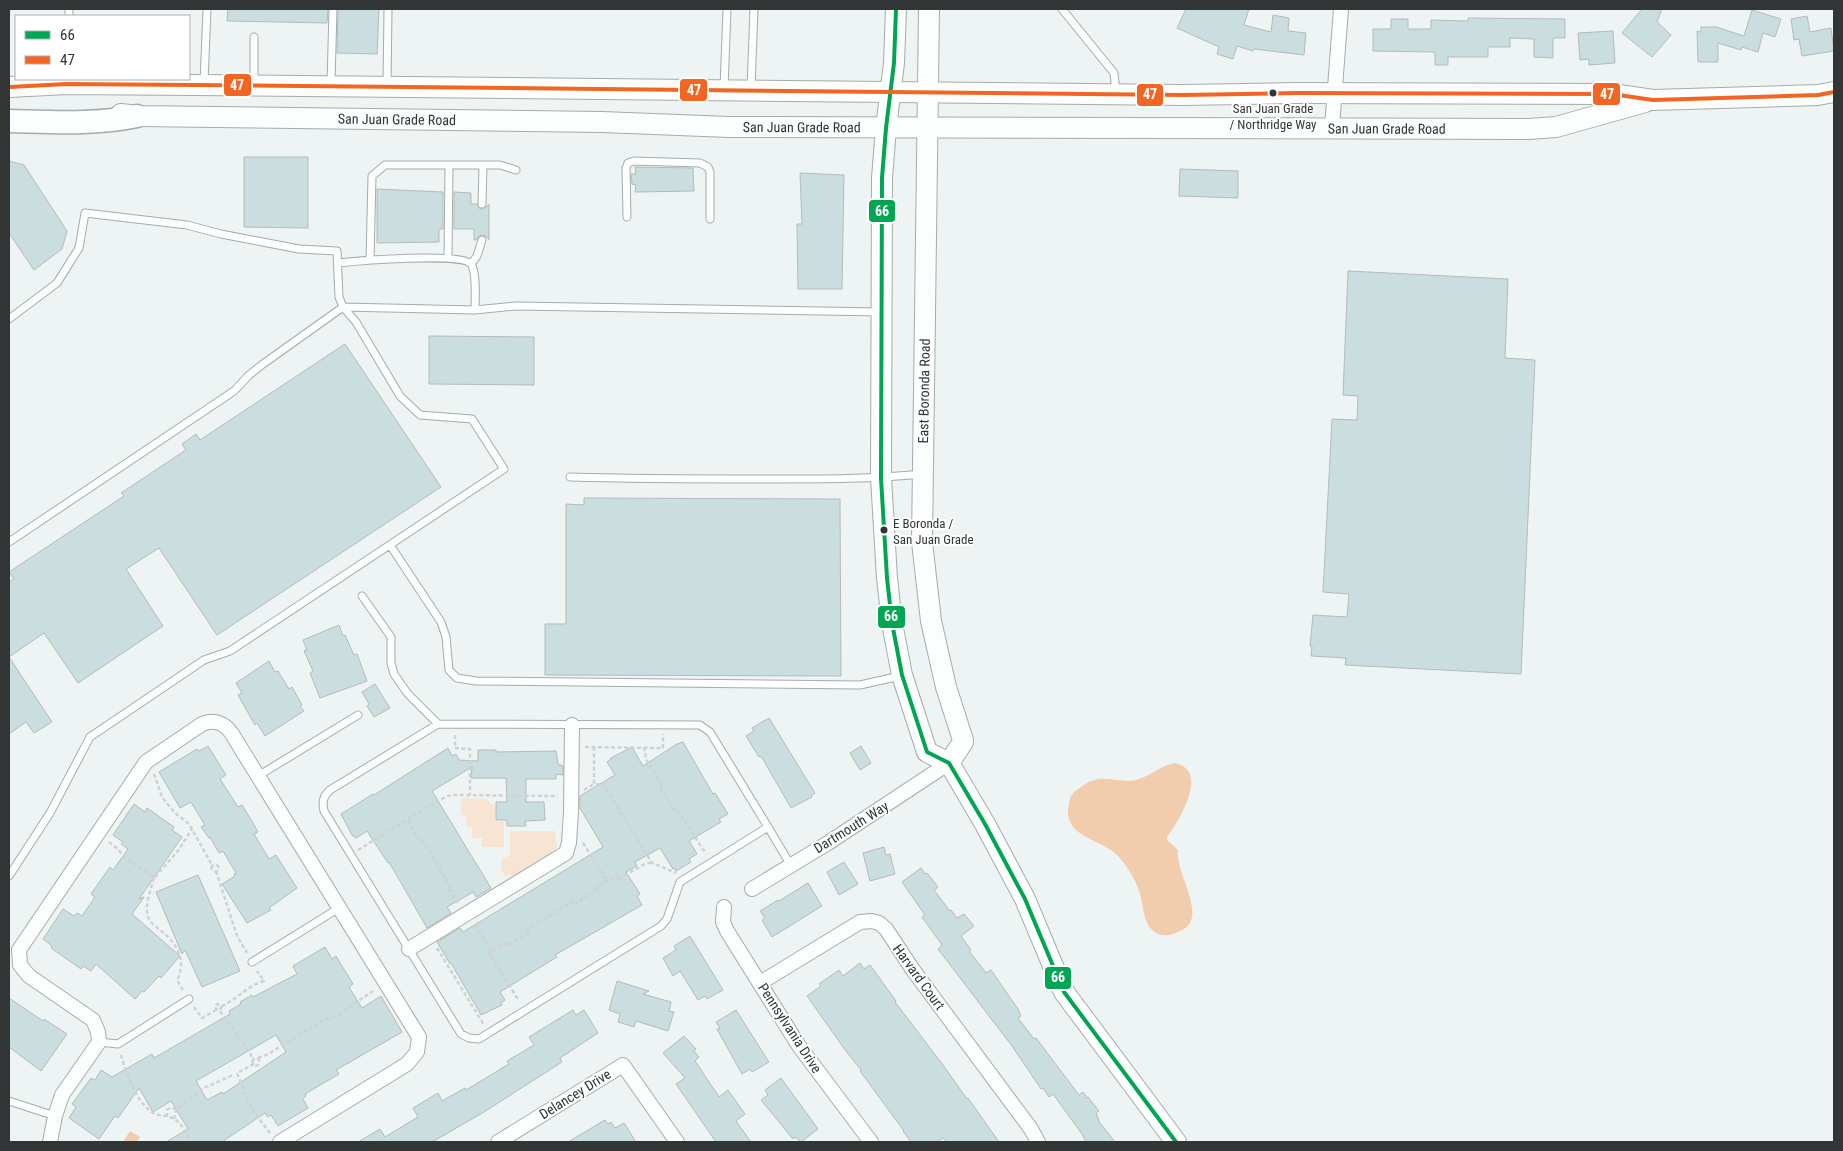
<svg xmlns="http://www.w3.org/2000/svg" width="1843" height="1151" viewBox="0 0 1843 1151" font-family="'Roboto Condensed',sans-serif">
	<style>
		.green { fill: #f7e4d3 }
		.water { fill: #f1cdae }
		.building { fill: #cadddf; stroke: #b5baba; fill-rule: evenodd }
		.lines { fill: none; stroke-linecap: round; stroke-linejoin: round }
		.lane-casing { stroke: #a6abab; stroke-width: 9 }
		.street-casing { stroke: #a6abab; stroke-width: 16 }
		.secondary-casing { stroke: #a6abab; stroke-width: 22 }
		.primary-casing { stroke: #a6abab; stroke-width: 25 }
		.path { stroke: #cfd2d2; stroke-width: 2.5; stroke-dasharray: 4 2.5; stroke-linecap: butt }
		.lane { stroke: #fcfdfd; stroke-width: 7 }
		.street { stroke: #fcfdfd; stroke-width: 14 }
		.secondary { stroke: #fcfdfd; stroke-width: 20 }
		.primary { stroke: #fcfdfd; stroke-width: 22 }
		.bus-1-casing { stroke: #fff; stroke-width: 8 }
		.bus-2-casing { stroke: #fff; stroke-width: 8 }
		.bus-1 { stroke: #00a651; stroke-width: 4 }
		.bus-2 { stroke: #f26522; stroke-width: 4 }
		.bus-dot { fill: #313536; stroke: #fff; stroke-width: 2 }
		.labels { text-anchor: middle; stroke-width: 4; stroke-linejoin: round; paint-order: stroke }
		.bus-label { font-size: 13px; fill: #313536; stroke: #fff }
		.street-label { font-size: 14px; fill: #313536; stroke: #fff }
		.line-badge { stroke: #fff; stroke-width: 2 }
		.badge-label { font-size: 14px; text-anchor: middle; font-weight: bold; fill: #fff }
	</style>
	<rect width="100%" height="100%" fill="#eef4f4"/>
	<path class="green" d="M461,798L487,799L491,804H495V821L504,822V847H482V838H472V827H467L466,815H461Z
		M510,831H555L557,847L552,853L512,878L510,875L506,877L501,870L502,857L507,858V855H510Z"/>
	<path class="water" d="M1174,763C1211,769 1179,821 1167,837V840L1178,850C1175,872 1207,915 1184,929C1174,935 1161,939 1152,930C1143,922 1144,906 1140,894C1136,880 1128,867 1117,855C1101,839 1066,838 1068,809C1069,806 1069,801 1070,798C1072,794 1077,789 1081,787C1102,770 1118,786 1139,779C1152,775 1160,766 1174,763Z
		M130,1131L140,1137L137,1142H123Z"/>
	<path class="building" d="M228,9H328L327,23L227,21Z
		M338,9H379L377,54L337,53Z
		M1186,9H1249L1244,25L1271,32L1273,15L1289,18L1288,31L1306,33L1304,55L1254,49L1253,51L1237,46L1233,59L1217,54L1219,47L1177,28Z
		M1642,9H1662L1657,22L1671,35L1652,57L1622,33Z
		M1752,10L1781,19L1775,37L1763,33L1758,52L1742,47L1741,50L1718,43V62H1698L1697,31L1701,32V27H1716L1744,36Z
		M1807,16L1810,32L1831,28L1834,51L1802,56L1799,39L1794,40L1791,19Z
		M1468,18L1565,19V38H1553V58L1534,57V39L1510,38V47H1488V57H1448V65H1435V52L1373,51V29H1391V19H1408V29H1431V20L1468,21Z
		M1613,31L1615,63L1589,65V59L1580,60L1578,33Z
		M244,157H308V228L244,227Z
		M9,161L24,165L67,231L62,249L34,270L9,233Z
		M635,167L693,168L694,191L635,192L636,185L632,184L631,174H636Z
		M1180,169L1238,171V198L1179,196Z
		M800,173L844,175L842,289H798L797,224H802Z
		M377,189L443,192V229H439V242L377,243Z
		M454,192L471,193V204H477L480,209L485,208L489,204V240L486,236L481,235L476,240H474V229H454Z
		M1348,271L1508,279L1505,358L1535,360L1521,674L1345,665L1346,658L1311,656L1312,646H1310L1313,615L1347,617L1349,594L1323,592L1332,419L1357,420L1358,396L1343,395Z
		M429,336L534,337V385L429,384Z
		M345,344L441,487L217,635L159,548L126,569L163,626L78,683L44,633L9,657L52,722L34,733L26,722L9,734V582L14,579L9,572L124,496L121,493L186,450L182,444L196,434L200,440Z
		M584,498L840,499L841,676L545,675V624H566V504L584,505Z
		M339,625L343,636L345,635L354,655L357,654L367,681L320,698L310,673L313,671L304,651L307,650L303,640Z
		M269,661L275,672L278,671L289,689L292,687L302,705L300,706L304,711L265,736L257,723L255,725L238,695L242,693L236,683Z
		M375,684L390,708L374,717L367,706L369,704L362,692Z
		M769,718L815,793L811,796L812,797L791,808L761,756L759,757L746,736L754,731L752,728Z
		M683,742L713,794L715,793L728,814L719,819L721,822L689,841L697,854L689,859L691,862L676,871L675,868L673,869L660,848L635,862L637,866L626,872L640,894L637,896L642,905L555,955L557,957L500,992L505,1000L501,1003L502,1005L481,1015L451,963L450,964L437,942L460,928L463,932L603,847L580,808V796L615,775L607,762L611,759V758L632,747L643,766L677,744Z
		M208,746L226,775L220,779L238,807L242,805L253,823L258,832L254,834L269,859L276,855L297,888L269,908L271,910L247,923L222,884L235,876L234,874L236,873L223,851L219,853L210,837L209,838L201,827L205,825L191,802L180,808L159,772L197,749L199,751Z
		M861,746L871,763L860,770L850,753Z
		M448,748L452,756L456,754L459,760L478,761V750H496V752L556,751L558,764L563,766V775L556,774V779H526V802H544L545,820L525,821L526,826H507V820H496V802H507L506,778H471L472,767L432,791L491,888L476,897L473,892L447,907L451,913L427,928L389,862L388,863L367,831L356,838L352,835L341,814L373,794L374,795Z
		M134,804L145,812L147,808L174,827L172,830L182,837L139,899L144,897L132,914L180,956L161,978L159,976L144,992L142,991L135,999L96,964L91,971L83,966L81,969L51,948L52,946L43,939L63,909L74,916L77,913L82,916L95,897L91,894L110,867L113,870L128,849L121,844L123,842L113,835Z
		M884,847L886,855L890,854L895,874L870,881L863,853Z
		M844,862L858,884L839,895L827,872Z
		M921,868L925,874L927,873L938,887L934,890L950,911L951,910L957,918L964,914L974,926L961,936L971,950L969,951L986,973L991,970L1018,1009L1021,1016L1018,1018L1034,1039L1036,1038L1079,1095L1083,1092L1087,1098L1088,1097L1099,1111L1096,1113L1100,1123L1115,1142H1086L1082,1134L1053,1094L1049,1097L1043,1088L1041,1089L1012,1046L938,949L942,945L922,917L925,915L902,882Z
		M198,875L240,971L202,987L185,950L182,954L156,892Z
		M808,883L822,906L772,937L762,920L765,918L760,911L778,900L779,901Z
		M690,936L723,990L707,999L705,996L698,1000L680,971L673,976L663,958L676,950L674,946Z
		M325,947L332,959L336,956L353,984L349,987L362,1008L381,996L402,1032L336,1070L339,1074L305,1094L306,1096L303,1099L308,1108L278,1126L271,1115L268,1117L265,1113L222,1142H166L188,1129L171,1101L153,1112L139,1088L118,1118L115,1116L99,1139L69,1118L76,1107L72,1104L91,1078L95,1080L101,1070L112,1077L152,1054L154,1058L230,1014L229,1011L241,1004L240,1002L252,995L253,997L297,974L293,966ZM276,1035L286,1052L223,1094L222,1092L207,1100L196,1081Z
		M860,963L864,969L870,965L896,1001L895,1002L943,1065L967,1099L968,1098L999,1142H947L943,1138L937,1142H911L903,1131H904L860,1071L861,1070L843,1047L807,996L821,986L819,984L839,970L843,976Z
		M617,981L649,991L643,994L671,1002L669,1011L674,1012L668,1031L636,1021L634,1027L618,1022L620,1014L609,1010Z
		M9,998L43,1021L44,1019L67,1034L41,1071L9,1047Z
		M573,1010L576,1015L584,1010L598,1033L560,1058L562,1062L484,1112L432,1142H358L380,1129L385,1137L418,1117L413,1108L438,1093L442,1101L465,1088L466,1090L509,1064L507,1061L534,1045L529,1037Z
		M736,1010L769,1062L752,1072L750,1069L742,1074L717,1029L720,1028L716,1022Z
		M684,1036L696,1049L694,1051L699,1057L695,1061L719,1097L728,1090L745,1114L736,1121L751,1142H716L676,1084L685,1078L663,1053Z
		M781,1078L818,1129L801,1142L795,1137L793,1139L761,1100L768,1095L765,1090Z
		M605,1120L608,1124L611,1122L615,1128L624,1123L636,1142H568Z"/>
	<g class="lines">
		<g class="lane-casing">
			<path id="lane" d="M1062,9L1114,73L1116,93
				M69,16V9
				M204,83L207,9
				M331,83L333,9
				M254,84V37
				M387,86L388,9
				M724,88L727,9
				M751,88L754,9
				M482,204L483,165
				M627,217L626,168L628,163L634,161L700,163L708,167L710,172V219
				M448,258L449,166
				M370,260L372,176L385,165H500L516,170
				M338,263C357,261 462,252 471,264C477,272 475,300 475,310
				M471,264L477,256L482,240
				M9,319L57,283L79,248L85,213L187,225L221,234L299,249L337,251L339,297L343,307L356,322L400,396L420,415L472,419L504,469L230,651L204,660L90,737L50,813L9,876
				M570,477C638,479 706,479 773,479C823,479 872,479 922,474
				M9,542L234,391L249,375L263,364L343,307L475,310L516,306L881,312
				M390,545L441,622L446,637L449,670L457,678L476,681L860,685L900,676
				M362,596L391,637V663L394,674L408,694L438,724
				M438,724L700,725L710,732L768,827L680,882L667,919L661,926L479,1039L469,1038L461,1034L324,811C322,802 323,796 330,790Z
				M258,776L358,715
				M768,827L790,864
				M252,962L339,908
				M99,1042L118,1044L189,999
				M9,1101L55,1116"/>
		</g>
		<g class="street-casing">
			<path id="street" d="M1332,127L1341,9
				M752,889L828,843L949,763
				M724,907L723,922L727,931L799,1046L871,1142
				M409,949L566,853L569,843L571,812L572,725
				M760,983L860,922L872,921L879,923L886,929L913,970L1031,1129L1038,1142
				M50,1142L55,1116L62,1095L99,1042L98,1032L93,1020L29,976L20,965L19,950L146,762L202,724C214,719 225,723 232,734L419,1037L417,1052L407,1064L280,1142
				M498,1142L623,1065L677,1142"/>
		</g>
		<g class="secondary-casing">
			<g id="secondary">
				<path d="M896,9L894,63L886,128L882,178L881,478L887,578L892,623L902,675L927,752L949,763L985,824L1025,899L1064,992L1176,1142"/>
				<path d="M929,9L922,542L931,621L946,687L963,740V742L949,763"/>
				<path d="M9,87L67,84L303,86L1183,95L1298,93L1612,94L1653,100L1818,95L1834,92"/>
				<path id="s1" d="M121,114L137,116L602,122L729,127L1529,129L1556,127L1645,102"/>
			</g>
		</g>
		<g class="primary-casing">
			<path id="primary" d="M9,121C52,122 94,125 137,116"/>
		</g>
		<path class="path" d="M455,735V748L470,749V795
			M585,747L663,748V734
			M594,747V784L604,785L652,863L676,873
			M644,747L646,759L662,786L660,787L674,810L676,808L706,854
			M154,774L162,797L175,813L189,824L212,865
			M584,790L594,784
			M408,821L420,842L423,841L451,888L449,889L458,903
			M109,842L118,849L123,856L154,877C151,890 143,907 149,919C153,926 161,930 166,935C179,947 186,963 177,980L183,990
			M583,843L607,881
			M358,850L437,801L451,795L558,796
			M211.5 868a3.5 3.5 0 1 1 7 0a3.5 3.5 0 1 1-7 0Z
			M216,871L237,936L247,953
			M155,877L178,851L192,829
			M475,925L492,951L489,953L519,1001
			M437,948L484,1025
			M492,951L505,944L507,946L528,933L526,930L574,901L575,904L597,890L596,888L617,875L619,879L646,863H652
			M222,1006L220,1010L216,1009L215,1007L217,1004L222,1006C237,999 247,986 264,981L257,971
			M194,1007L202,1018L216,1010
			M220,1011L250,1053L253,1060
			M121,1055C127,1074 135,1101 153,1113C159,1116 166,1115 172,1118C181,1121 187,1135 191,1142
			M258,1058L268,1054L320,1022L339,1014L373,991
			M252.5 1062a3.5 3.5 0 1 1 7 0a3.5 3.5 0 1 1-7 0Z
			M254,1064L237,1073L251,1108L270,1133
			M167,1117V1110L170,1108L176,1109
			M174,1119L176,1110L204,1088L233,1075"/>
		<use href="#lane" class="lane"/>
		<use href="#street" class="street"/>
		<use href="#secondary" class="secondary"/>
		<use href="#primary" class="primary"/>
		<g class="bus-1-casing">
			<path id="bus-1" d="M896,9L894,63L886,128L882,178L881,478L887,578L892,623L902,675L927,752L949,763L985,824L1025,899L1064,992L1176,1142"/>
		</g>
		<g class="bus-2-casing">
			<path id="bus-2" d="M9,87L67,84L303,86L1183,95L1298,93L1612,94L1653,100L1818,95L1834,92"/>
		</g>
		<use href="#bus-1" class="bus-1"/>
		<use href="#bus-2" class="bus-2"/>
	</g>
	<g class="bus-dot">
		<circle cx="1273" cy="93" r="4.5"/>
		<circle cx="884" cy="530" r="4.5"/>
	</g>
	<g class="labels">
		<g class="bus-label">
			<text x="1273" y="113">San Juan Grade<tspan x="1273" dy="16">/ Northridge Way</tspan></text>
			<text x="893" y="528" text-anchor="start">E Boronda /<tspan x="893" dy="16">San Juan Grade</tspan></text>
		</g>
		<g class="street-label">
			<text dy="5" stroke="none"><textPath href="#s1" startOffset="276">San Juan Grade Road</textPath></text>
			<text dy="5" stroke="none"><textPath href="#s1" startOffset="681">San Juan Grade Road</textPath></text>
			<text dy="5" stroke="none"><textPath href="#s1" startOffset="1266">San Juan Grade Road</textPath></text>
			<text transform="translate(924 391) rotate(-89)" y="5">East Boronda Road</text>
			<text transform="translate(851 827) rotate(-32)" y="5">Dartmouth Way</text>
			<text transform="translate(919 977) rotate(54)" y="5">Harvard Court</text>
			<text transform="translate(790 1028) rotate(57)" y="5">Pennsylvania Drive</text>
			<text transform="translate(575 1094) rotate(-32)" y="5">Delancey Drive</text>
		</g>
	</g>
	<g class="line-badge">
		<rect x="223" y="73" width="29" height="24" rx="5" fill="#f26522"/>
		<rect x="679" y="78" width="29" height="24" rx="5" fill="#f26522"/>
		<rect x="1592" y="82" width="29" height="24" rx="5" fill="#f26522"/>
		<rect x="1136" y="83" width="28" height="24" rx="5" fill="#f26522"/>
		<rect x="868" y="199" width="28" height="24" rx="5" fill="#00a651"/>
		<rect x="877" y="605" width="29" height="24" rx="5" fill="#00a651"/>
		<rect x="1044" y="966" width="28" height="24" rx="5" fill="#00a651"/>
	</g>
	<g class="badge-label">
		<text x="237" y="90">47</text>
		<text x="694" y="95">47</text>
		<text x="1607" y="99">47</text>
		<text x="1150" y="99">47</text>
		<text x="882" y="216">66</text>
		<text x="891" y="621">66</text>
		<text x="1058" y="982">66</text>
	</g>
	<rect width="1843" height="1151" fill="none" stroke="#313536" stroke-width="20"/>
	<rect x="15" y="15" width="175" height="65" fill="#ffffff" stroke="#adaeaf"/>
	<rect x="25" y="31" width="25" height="8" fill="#00a651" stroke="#adaeaf"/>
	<text x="60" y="40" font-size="15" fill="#313536">66</text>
	<rect x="25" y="56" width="25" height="8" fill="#f26522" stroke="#adaeaf"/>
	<text x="60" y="65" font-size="15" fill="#313536">47</text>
</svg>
